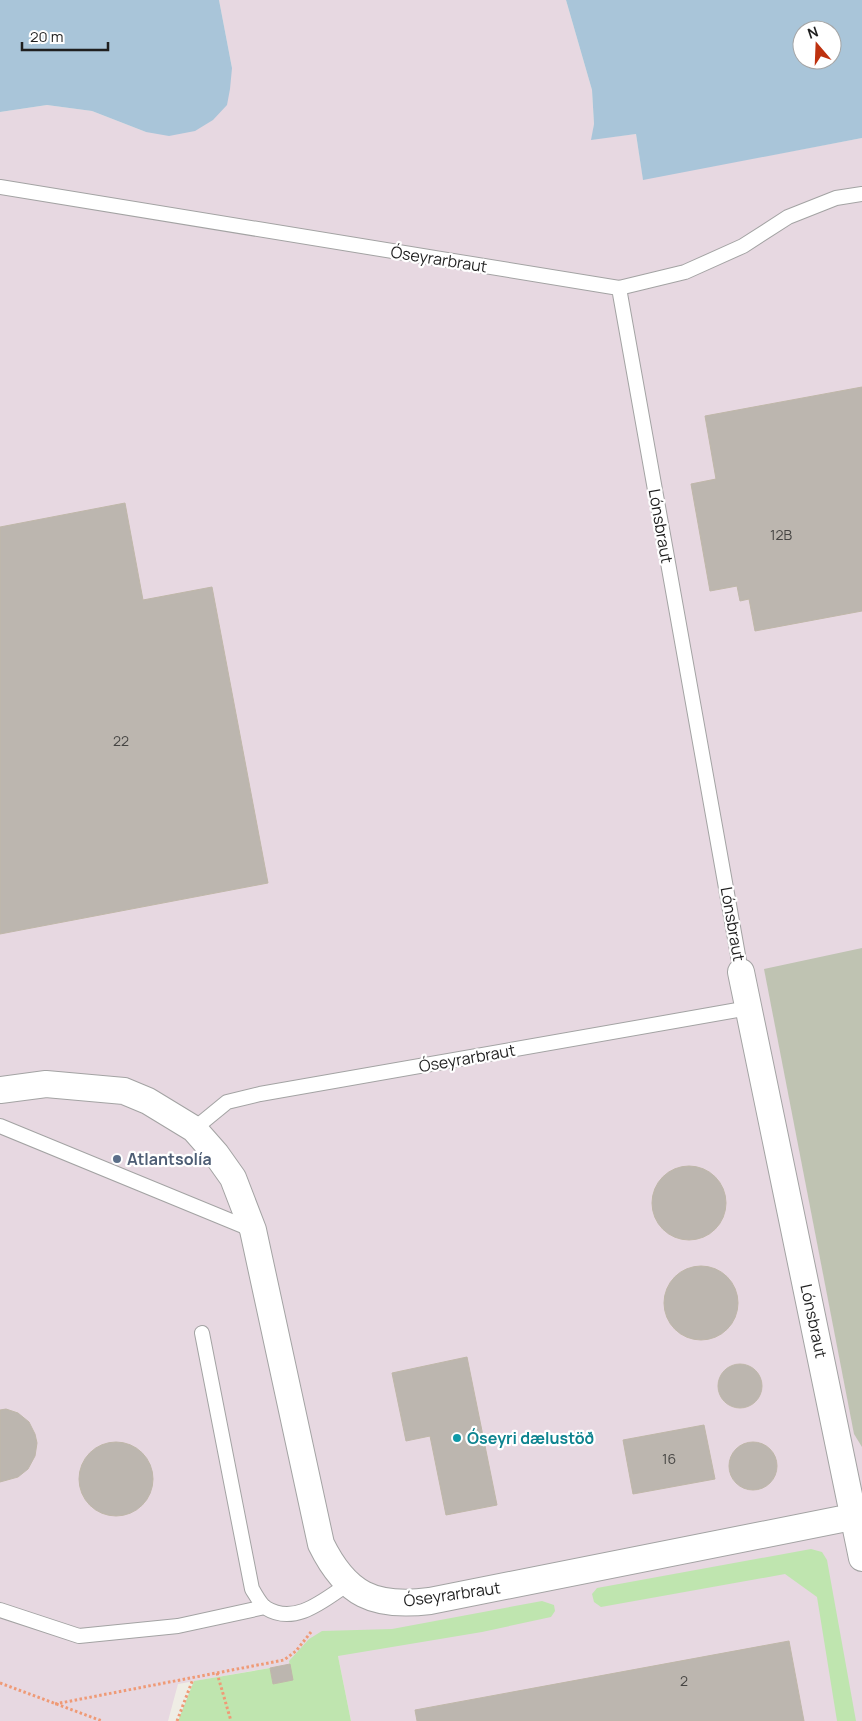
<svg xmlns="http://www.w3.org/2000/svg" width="862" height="1721" viewBox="0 0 862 1721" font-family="Manrope,sans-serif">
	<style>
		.industrial { fill: #e7d8e1 }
		.construction { fill: #bfc3b2 }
		.grass { fill: #bfe5af }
		.water { fill: #a9c5d9; fill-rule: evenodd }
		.building { fill: #bcb6af; stroke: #bfb7a9 }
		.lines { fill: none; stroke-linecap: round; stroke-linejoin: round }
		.service-casing { stroke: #a3a3a3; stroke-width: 16 }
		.minor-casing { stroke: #a3a3a3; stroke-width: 28 }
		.path { stroke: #ef9a76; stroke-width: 3; stroke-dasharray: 2.5 2.5; stroke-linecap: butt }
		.service { stroke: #fff; stroke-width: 14 }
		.minor { stroke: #fff; stroke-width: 26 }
		.service-dot { fill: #5c6f8a; stroke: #fff; stroke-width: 2 }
		.culture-dot { fill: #0f9aa8; stroke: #fff; stroke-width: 2 }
		.labels { text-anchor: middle; stroke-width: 4.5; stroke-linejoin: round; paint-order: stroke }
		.number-label { font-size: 14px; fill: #464543 }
		.street-label { font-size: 16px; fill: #1f1f1f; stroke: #fff }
		.service-label { font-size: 16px; font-weight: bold; fill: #4e5e75; stroke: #fff; text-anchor: start }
		.culture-label { font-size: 16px; font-weight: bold; fill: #0d838f; stroke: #fff; text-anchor: start }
	</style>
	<rect width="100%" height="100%" fill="#efede5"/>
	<path class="industrial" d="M219,0H566L592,90L594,124L592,139L636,134L643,179L862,138V1721H351L338,1656L178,1684L168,1721H0V112L47,105L92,111L146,132L232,68Z"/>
	<path class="construction" d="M862,948V1447L854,1434L764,969Z"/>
	<path class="grass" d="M811,1549L822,1552L827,1560L856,1721H837L817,1597L785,1574L601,1607L594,1602L592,1594L597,1588Z
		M542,1601L554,1605L555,1611L551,1617L482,1632L338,1656L351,1721H178L194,1681L270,1668L273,1684L292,1680L289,1661L309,1639L322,1631L392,1629Z"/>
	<path class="water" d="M0,0H219L232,68L230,89L227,105L213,120L195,131L169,136L146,132L92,111L47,105L0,112Z
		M566,0H862V138L643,180L636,134L591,140L594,124L592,90ZM802,30H832V60H802Z"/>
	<path class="building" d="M862,387V611L755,631L749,599L740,601L737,586L710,591L691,484L716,479L705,416Z
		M125,503L143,600L212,587L268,883L0,934V527Z
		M652 1203a37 37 0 1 1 74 0a37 37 0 1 1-74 0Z
		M664 1303a37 37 0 1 1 74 0a37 37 0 1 1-74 0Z
		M467,1357L497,1505L446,1515L430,1436L406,1441L392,1373Z
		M718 1386a22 22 0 1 1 44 0a22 22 0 1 1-44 0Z
		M6,1409L18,1413L29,1422L35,1434L37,1443L35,1456L28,1469L18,1477L0,1482V1410Z
		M704,1425L715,1479L633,1494L623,1440Z
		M79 1479a37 37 0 1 1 74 0a37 37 0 1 1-74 0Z
		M729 1466a24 24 0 1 1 48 0a24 24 0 1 1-48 0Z
		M789,1641L804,1721H417L415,1710Z
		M290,1664L293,1680L273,1684L270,1668Z"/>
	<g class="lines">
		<g class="service-casing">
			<path id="service" d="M0,187L619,288L685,272L743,246L788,217L836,198L862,194
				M619,288L741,972
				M0,1126L253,1230
				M194,1129L227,1102L260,1094L749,1008
				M202,1333L252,1589C256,1595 260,1604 266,1608C295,1626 324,1600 348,1584
				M0,1610L79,1636L178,1626L265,1607"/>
		</g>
		<g class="minor-casing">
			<path id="minor" d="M741,972L862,1558
				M0,1090L46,1084L124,1091L148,1101L194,1129L216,1154L233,1178L253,1230L321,1544C346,1595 374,1608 430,1601L862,1515"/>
		</g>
		<path class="path" d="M217,1673L231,1721
			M0,1683L102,1721
			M55,1704L284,1660L296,1651L311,1632
			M177,1721L193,1679"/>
		<use href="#service" class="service"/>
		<use href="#minor" class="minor"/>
	</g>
	<circle class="service-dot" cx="117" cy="1159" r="5"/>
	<circle class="culture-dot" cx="457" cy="1438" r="5"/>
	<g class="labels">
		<g class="number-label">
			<text x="781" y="540">12B</text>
			<text x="121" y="746">22</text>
			<text x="669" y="1464">16</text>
			<text x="684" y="1686">2</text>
		</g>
		<g class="street-label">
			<text transform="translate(439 259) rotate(9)" y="6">Óseyrarbraut</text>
			<text transform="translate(661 526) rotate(80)" y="6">Lónsbraut</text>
			<text transform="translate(733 924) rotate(80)" y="6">Lónsbraut</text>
			<text transform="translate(467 1058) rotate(-10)" y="6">Óseyrarbraut</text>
			<text transform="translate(814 1321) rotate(78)" y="6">Lónsbraut</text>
			<text transform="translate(452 1594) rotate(-8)" y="6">Óseyrarbraut</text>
		</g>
		<g class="service-label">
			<text x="127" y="1165">Atlantsolía</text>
		</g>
		<g class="culture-label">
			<text x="467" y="1444">Óseyri dælustöð</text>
		</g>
	</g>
	<g transform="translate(817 45) rotate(341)"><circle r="24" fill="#ffffff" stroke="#a5a5a5"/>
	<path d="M0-4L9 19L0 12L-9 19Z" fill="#be310f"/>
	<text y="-8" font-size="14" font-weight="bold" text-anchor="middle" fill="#1f1f1f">N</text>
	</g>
	<path d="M22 42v8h86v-8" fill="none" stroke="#1f1f1f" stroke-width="2.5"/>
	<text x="30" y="42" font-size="15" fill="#1f1f1f" stroke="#ffffff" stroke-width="4" paint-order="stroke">20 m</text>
</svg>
